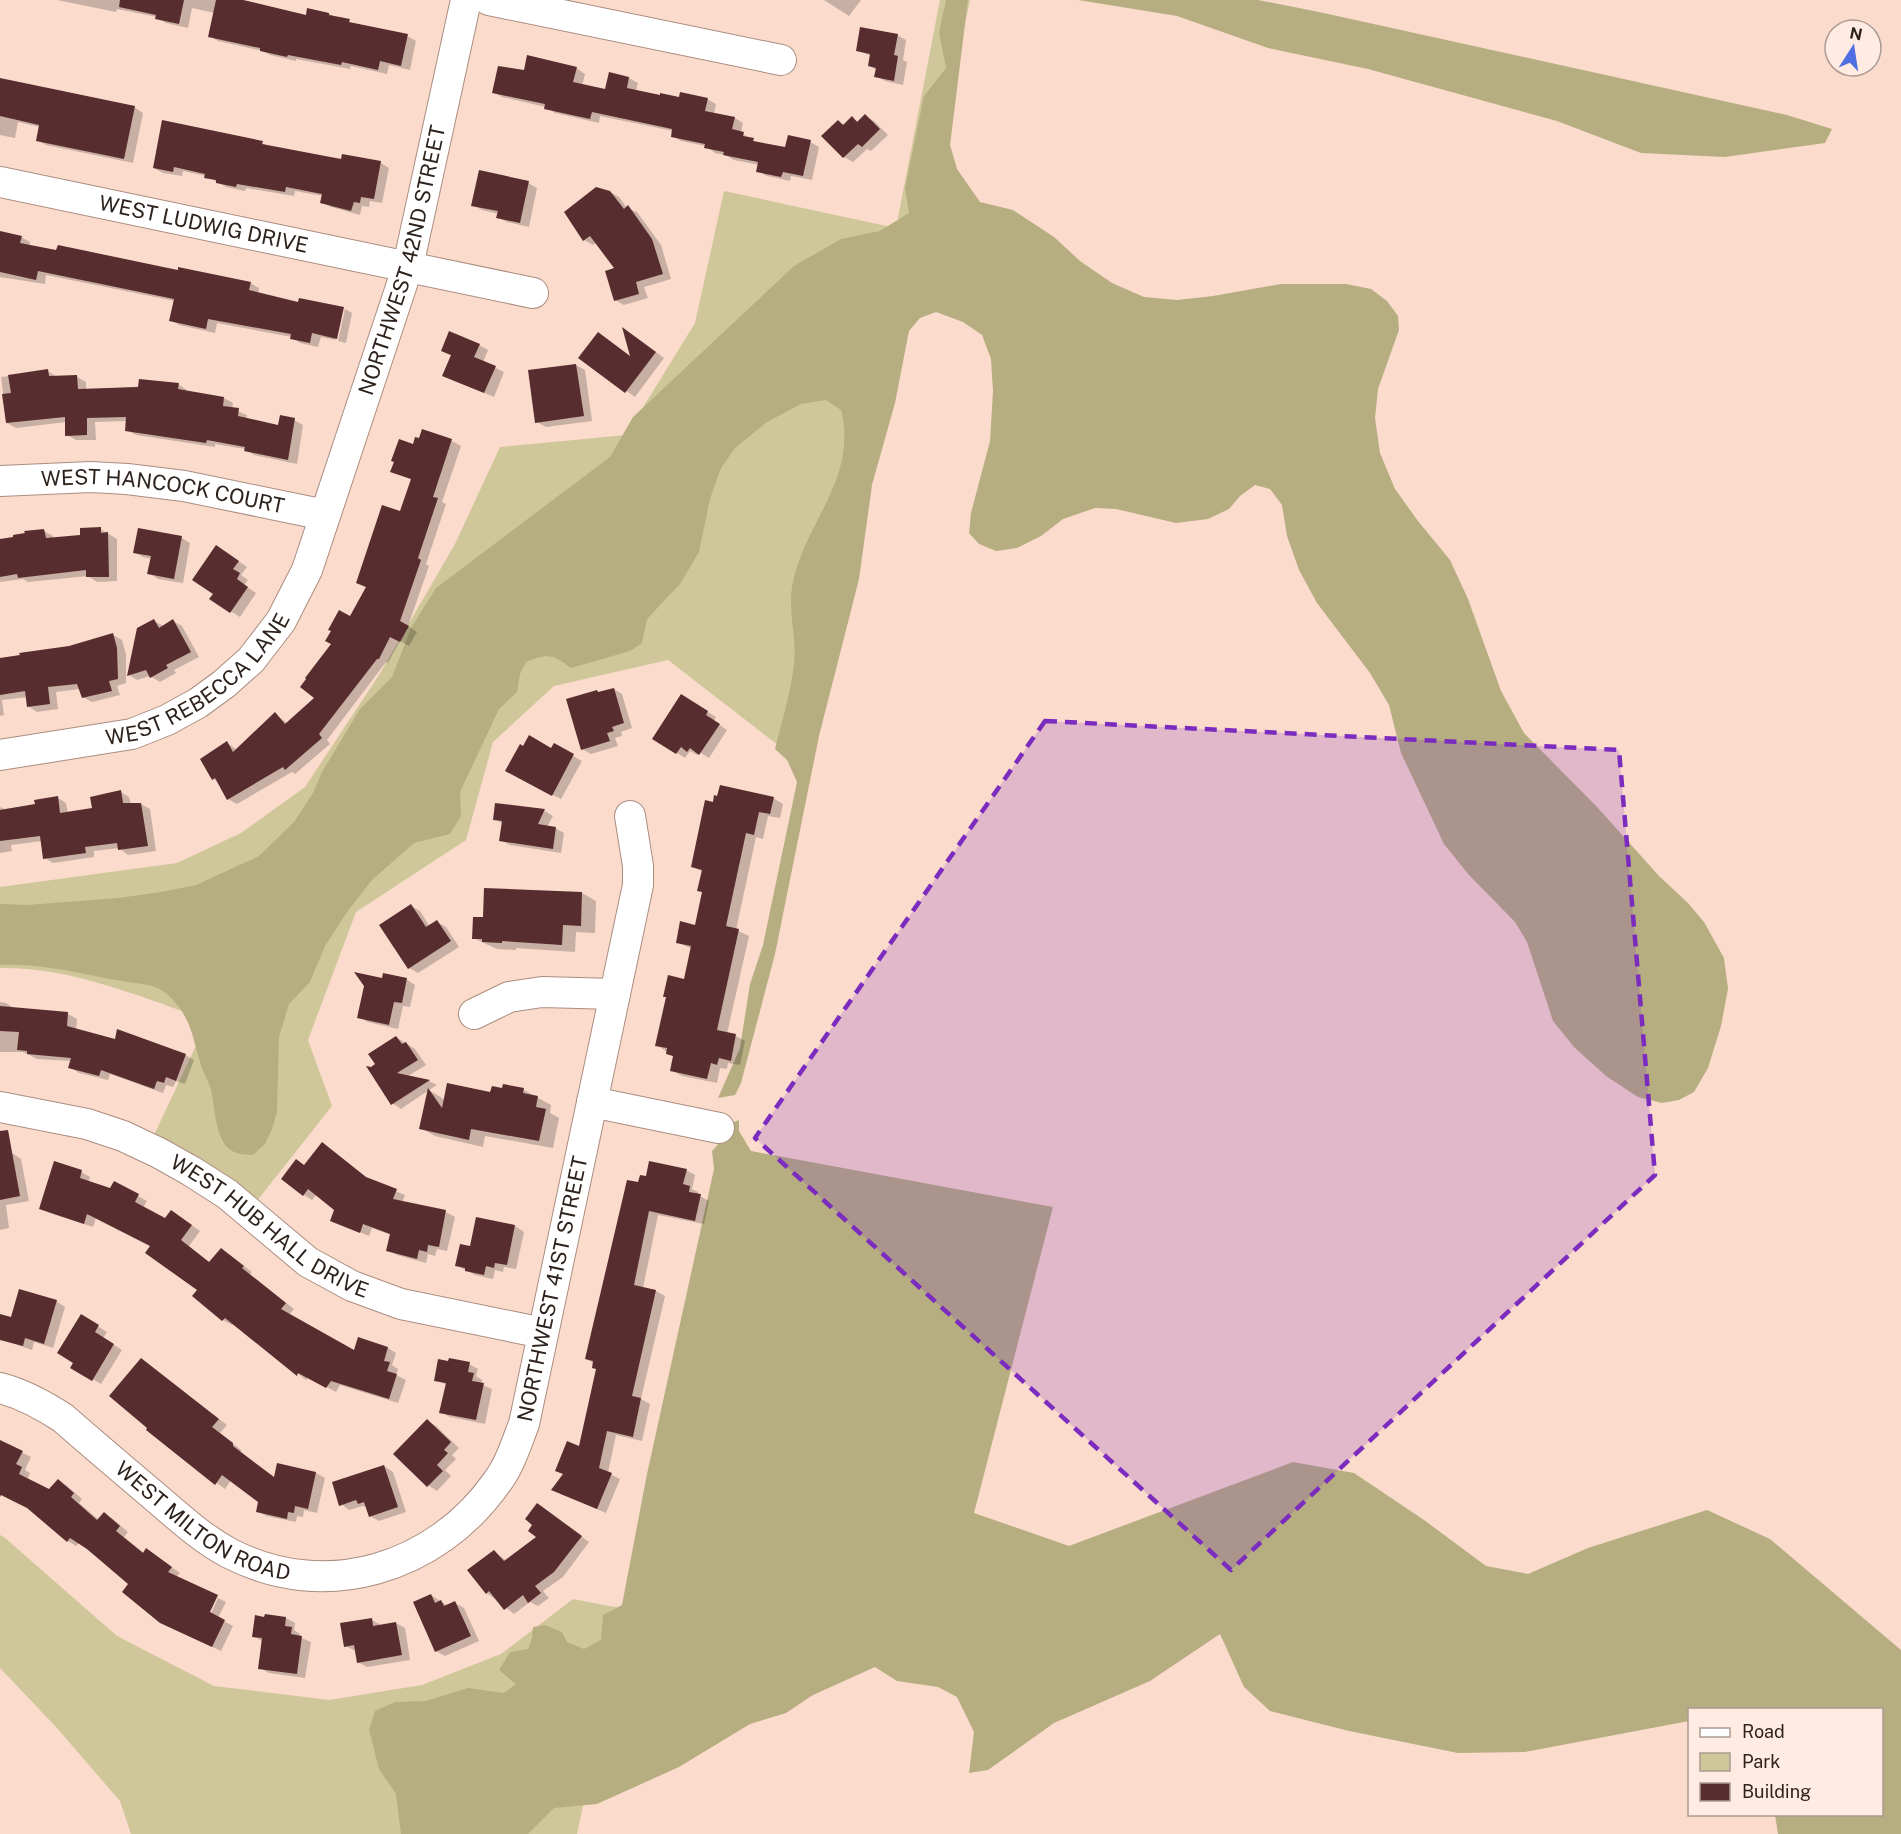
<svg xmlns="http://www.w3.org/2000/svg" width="1901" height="1834" viewBox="0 0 1901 1834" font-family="'Public Sans',sans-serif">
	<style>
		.green { fill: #cfc79a }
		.forest { fill: #b6ae80 }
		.shadow { fill: #0003 }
		.building { fill: #582d2f }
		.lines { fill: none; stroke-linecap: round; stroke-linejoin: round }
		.minor-casing { stroke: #ab8d80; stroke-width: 32 }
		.minor { stroke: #fff; stroke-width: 30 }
		.marked { fill: #7b2cbf; fill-opacity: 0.2; stroke: #7b2cbf; stroke-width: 4.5; stroke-dasharray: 12 8; stroke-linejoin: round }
		.labels { text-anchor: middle; stroke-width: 6; stroke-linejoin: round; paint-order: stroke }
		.street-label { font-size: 21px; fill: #2e221d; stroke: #ffebe2 }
	</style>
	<rect width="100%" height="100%" fill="#fbdbcc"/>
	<path class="green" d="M940,0H970L920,233L783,749L668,660L554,686L493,742L466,840L356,912L308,1040L332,1106L248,1212L148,1148L208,1020C140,997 73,967 0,968V887L177,863L241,833L305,787L379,675L455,544L500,447L626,435L695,323L724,191L896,228Z
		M0,1535L4,1537L117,1636L214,1686L329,1700L422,1685L501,1654L573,1599L625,1609L577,1834H131L120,1801L56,1727L0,1668Z"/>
	<path class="forest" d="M946,0H968L950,145L957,169L980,202L1013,210L1054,237L1080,261L1112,283L1144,297L1177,300L1213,296L1281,284H1346L1371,289L1387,301L1398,316L1399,330L1378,389L1375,418L1380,453L1395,489L1418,521L1450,560L1468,599L1501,691L1524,733L1598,808L1659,876L1688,903L1704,922L1724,958L1728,989L1721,1026L1708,1068L1694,1092L1679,1100L1662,1103L1638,1097L1606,1076L1574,1047L1553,1021L1527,942L1515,922L1469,875L1444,844L1401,753L1389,705L1370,673L1317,603L1299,570L1287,536L1282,505L1270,489L1255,485L1240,496L1229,509L1208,519L1176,523L1116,509L1095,508L1063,519L1041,536L1017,548L996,551L979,544L969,533L971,513L990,441L993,391L991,359L982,335L963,322L936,312L920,318L909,331L895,403L872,485L859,579L819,736L775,954L741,1083L735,1095L718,1098L740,1048L750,984L763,945L797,782L787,760L775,749C782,721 791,692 794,664C797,637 787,609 793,582C806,520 858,479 841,410L826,400L801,404L767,422L735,448L721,468L710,499L699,552L680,584L647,619L642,643L630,651L571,668C553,654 547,653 526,662L520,674L517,692L499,709L460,792L461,816L450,834L414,843L372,880L347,912L325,946L310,982L289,1004L279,1037L277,1112L272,1129L265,1144L253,1155C243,1154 235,1155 227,1147C215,1134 215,1107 211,1090C209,1082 204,1074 201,1065C192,1037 192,1018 169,996C156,983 138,984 122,981C79,974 45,963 0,965V904L27,905L118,898L161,892L196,885L259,856L294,822L313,793L322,772L360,709L392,677L411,628L436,588L610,457L633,417L794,266L841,239L880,231L909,213L905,188L924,96L946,68L939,32Z
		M1078,0H1258L1319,12L1787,115L1832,129L1825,143L1725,157L1641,153L1557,121L1368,69L1268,48L1177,16Z
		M739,1120V1131L751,1151L1053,1207L974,1513L1069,1546L1293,1462L1354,1473L1424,1520L1486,1566L1528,1574L1588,1548L1707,1510L1770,1539L1901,1650V1834H1778L1775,1815L1882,1814V1710H1690L1689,1721L1525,1752L1458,1753L1349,1731L1270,1711L1244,1687L1220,1634L1150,1681L1054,1723L988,1770L969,1773L974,1732L957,1697L938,1687L897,1681L875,1667L813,1695L786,1713L750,1724L679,1767L597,1804L554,1808L528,1834H401L396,1794L379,1769L369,1730L375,1711L395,1702L426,1701L468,1688L504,1693L516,1684L499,1670L510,1652L528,1649L532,1638L533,1627L545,1625L562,1632L567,1642L584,1649L601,1640L603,1615L622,1605L647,1474L714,1169L712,1151L722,1140L726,1125Z"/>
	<path class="shadow" d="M57,0H244L307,17L329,14L357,25L407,36L416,41L410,70L389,65L387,74L351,66L350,69L296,59V61L270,55L263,51L218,41L209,36L214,13L192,8L188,28L166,23L157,17L117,9L116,12Z
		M824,0H861L849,16Z
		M897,35L906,40L903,60L907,62L903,85L885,81L876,76L877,70L869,66L871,56L857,50Z
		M576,68L585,74L582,86L607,91L629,78L638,83L636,91L680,99H707L716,104L714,114L735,118L743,123L741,133L760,144L786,149L810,142L819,147L812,180L791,176L790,181L767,176L758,171L759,165L734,160L725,155L715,153L706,146L681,141L673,136V131L600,116L599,123L555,113L546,107L502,97L493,92L525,72Z
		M0,80L134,107L143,113L133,163L46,145L37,140L40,127L18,122L15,138L0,135Z
		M865,116L874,121L888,135L871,151L867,149L853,162L844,157L824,136L839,122L845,125L852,118L859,122Z
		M262,143L271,148L342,161L381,163L389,168L382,203L370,201L369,207L362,206L360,215L331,207L322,202L323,196L295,191L294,196L246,188L245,191L226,187L206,176L183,171L182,176L163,173L154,168Z
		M528,183L537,188L529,227L507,222L498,217L499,214L482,210L473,205Z
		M610,192L619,197L627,208L637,212L661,245L671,279L644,287L648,298L624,305L615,300L617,269L597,242L593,245L584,240Z
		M0,233L21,237L30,242L29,246L250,283L259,288L258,294L299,303L345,309H342L335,340L321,337L318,347L300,343L292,337L217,323L215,333L179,325L171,320L175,301L46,275L45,284L0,277Z
		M345,309L352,313L346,343L338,341Z
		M631,334L664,358L635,397L581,358H632Z
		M479,345L488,350L483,362L504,372L494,397L453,380L452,356L442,351Z
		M576,365L585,370L592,421L546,427L537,422Z
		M47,371L56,376L77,377L86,382V390L178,384L187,390V392L224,398L233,403L232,409L247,415L246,420L279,427L294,420L303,425L297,464L254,455L245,449L215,444V447L136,435L127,430V421L95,422L96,440H76L67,435L66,422L16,428L7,423L1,377Z
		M423,431L452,441L461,446L442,502L446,504L426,564L429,566L408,626L417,632L409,646L400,641L388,663L386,662L327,740L330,744L295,774L292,772L237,804L228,799L218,781L213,779L227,743L237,750L275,714L287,723L317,698L351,618L367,588L358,583L401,513L412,480L392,471L420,440Z
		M100,529L117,539V581L97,582L88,576L28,582L23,579L0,582V541L44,531L53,536V539L82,536Z
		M182,538L190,543L183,583L158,579L149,573L152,559L143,557L134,552Z
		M226,552L247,567L241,575L248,580L244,585L256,593L240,617L211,599L215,594Z
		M154,621L164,626L173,621L182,626L199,657L174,670L176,673L160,682L150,676L137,680L129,675Z
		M113,635L122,640L126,654V683L117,686L120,695L92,702L83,697L80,689L56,692L58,709L37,712L28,706L27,697L2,700L4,715L0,716V660L69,648Z
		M614,689L622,694L632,728L621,732L622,736L615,738L618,746L591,754L582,749L600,693Z
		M690,701L716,717L714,721L727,730L709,758L699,752L697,755L690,751L685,758L654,738Z
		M554,745L582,761L561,799L516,776L552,750Z
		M121,792L129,797L131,804H141L150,809L156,851L128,855L119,848L94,851V857L53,863L45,858L42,841L11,845L12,851L0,853V807L4,809L37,805L58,798L66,803L68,813L93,809Z
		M773,798L783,804L780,818L768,816L763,839L756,837L736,930L749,936L727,1034L736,1036L745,1041L740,1065L728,1063L727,1069L720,1068L717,1083L682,1076L672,1070L674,1057L657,1045L685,980L692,949L677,942L696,926L704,893L699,890L703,872L693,867L714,804Z
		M497,805L545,811L553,816L547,827L555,828L564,833L561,853L510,845L501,840L503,824L495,819Z
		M582,893L596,901L595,933L576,932L575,952L516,948V950L497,949L473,938L484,919Z
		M411,906L420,911L430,927L437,922L446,927L459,947L418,973L409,968Z
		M406,979L415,985L410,1007L403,1006L398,1029L368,1022L359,1017L383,980Z
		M0,1002L6,1003L15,1009L68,1014L77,1019L76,1030L116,1041L185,1055L194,1060L185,1084L176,1081L173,1087L166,1085L163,1093L110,1074L108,1080L79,1073L70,1067L71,1061L37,1059L23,1052H0Z
		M396,1037L415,1049L426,1065L408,1076L429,1081L437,1085L429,1090L442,1098L445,1102L491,1094L504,1090L505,1085L524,1090L551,1105L550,1113L559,1118L553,1148L485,1136L483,1147L435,1136L421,1128L429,1090L401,1109L392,1103L377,1065Z
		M323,1144L371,1181L405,1195L402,1202L446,1212L455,1217L447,1251L437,1249L435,1256L428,1254L426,1263L397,1255L388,1250L391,1235L372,1228L369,1236L332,1220L336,1210L317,1194L312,1200L304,1195L297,1161L305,1166Z
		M12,1153L21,1159L29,1201L6,1205L9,1228L0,1230V1156Z
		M686,1170L695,1175L692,1189L698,1192V1195L709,1201L704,1224L658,1215L643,1288L656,1291L665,1296L641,1399L650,1404L642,1441L616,1435L608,1473L620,1479L606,1513L561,1494L580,1449L597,1370L594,1363L586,1359L639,1184L647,1178Z
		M81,1172L90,1177L88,1183L111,1190L115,1183L147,1201L143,1208L166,1220L180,1217L200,1231L189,1246L210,1263L221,1250L230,1255L252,1272L250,1274L294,1309L289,1315L355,1352L359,1339L388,1348L396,1353L392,1365L398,1369L396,1375L406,1380L398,1403L340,1385L336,1392L308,1377L306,1380L234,1323L232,1325L223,1320L194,1296L200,1289L151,1246L96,1218L93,1227L50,1213L41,1208Z
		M477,1218L515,1226L524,1232L516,1269L504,1267L503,1272L495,1270L493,1279L475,1275L456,1265L471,1248Z
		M56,1301L65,1307L53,1348L34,1342L32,1350L0,1339V1315L12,1319Z
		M81,1316L107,1332L103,1338L122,1350L101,1384L72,1367Z
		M141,1360L227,1425L220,1433L241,1450V1453L275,1478L278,1465L316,1473L325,1478L317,1513L304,1510L303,1517L297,1516L296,1522L266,1516L258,1511L260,1501L231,1480L225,1489L178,1455Z
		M469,1364L478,1369L476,1376L482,1380L481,1384L492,1389L485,1424L450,1417L441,1412L447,1385L435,1380Z
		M427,1421L436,1426L459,1448L452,1455L456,1459L445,1470L451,1476L437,1491L428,1485Z
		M0,1441L31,1457L25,1470L30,1473L27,1480L49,1491L58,1481L67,1486L82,1499L79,1503L99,1520L104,1514L113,1519L128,1532L124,1537L144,1553L147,1550L180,1573L176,1577L205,1618L208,1620L218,1598L226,1602L218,1618L233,1626L221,1651L170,1627L130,1584L79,1543L76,1546L68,1541L30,1509L0,1494Z
		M384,1466L393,1472L406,1512L379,1521L370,1516L367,1507L363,1506L349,1510L341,1504Z
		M538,1504L589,1542L563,1577L543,1591L549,1598L538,1606L530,1602L514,1614L487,1593L494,1552L507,1561L539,1537L535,1525Z
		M431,1595L448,1606L455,1603L464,1608L479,1641L445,1656L436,1651Z
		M266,1615L286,1618L295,1623L294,1630L300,1634L299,1637L311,1642L305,1678L269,1673L260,1668L262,1641L253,1636Z
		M372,1620L381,1625L396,1623L405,1628L410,1660L367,1667L358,1662L356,1651L345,1646Z"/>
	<path class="building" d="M120,0H184L179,24L155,19L156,15L119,7Z
		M216,0H243L306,15L307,8L329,13V15L350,19L349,22L408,34L401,66L380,61L378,70L342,62L341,65L288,55L287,57L260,51V48L208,37Z
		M860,27L898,34L894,55L898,56L894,81L874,77L876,68L868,66L870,54L856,51Z
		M527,55L577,67L573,82L605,89L609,72L629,77L627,88L660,95V93L679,97L680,92L708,98L705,111L735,117L732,129L744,132L743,136L754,138L753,141L785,147L788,135L811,140L803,176L783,172L781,177L756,172L758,162L723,155L724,152L704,148L705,144L671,137L672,129L592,112L590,119L544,109L545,104L492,93L498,66L524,70Z
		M0,78L135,106L124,159L36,141L39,125L0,116Z
		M865,114L880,129L862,147L858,144L843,158L821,136L838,120L843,125L852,116L857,122Z
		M162,120L263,141L262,144L341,159L342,154L381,161L374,199L361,197L360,203L354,202L351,211L320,203L322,194L286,187L285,192L237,184L236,187L216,183V180L204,178L205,174L174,167L173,172L153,168Z
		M479,170L529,181L520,223L496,218L498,211L471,206Z
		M596,187L610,191L624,209L628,205L652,239L663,274L636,282L639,294L614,301L605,271L614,268L590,236L583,241L564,212Z
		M0,231L22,236L20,243L56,250L58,245L168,268L178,270V267L251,282L249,290L298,302L299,298L344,307L337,339L312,333L310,343L290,339L291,334L208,319L206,329L169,321L174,299L38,271L36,280L0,272Z
		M622,327L656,352L625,393L578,358L598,332L630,356Z
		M449,331L480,344L474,357L496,366L484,393L442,376L451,355L441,351Z
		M576,364L584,416L535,423L528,370Z
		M48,369L49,376L77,375L78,389L138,387L139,379L179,383L178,389L224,397L223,406L239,408L238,416L278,425L280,415L295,418L288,460L244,451L245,447L207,440L206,443L125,431L126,417L87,418V435L65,436V417L6,423L2,394L11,393L8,375Z
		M422,429L452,439L433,497L438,498L418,558L421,560L400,621L409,626L400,642L390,637L379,659H377L319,734L322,738L285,770L283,767L227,800L215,778L212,780L200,759L227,741L233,752L275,712L285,724L314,698L300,687L306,679L305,678L331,644L325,641L331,631L328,630L339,610L350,616L366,587L356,583L382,505L400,511L411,479L390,472L394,462L391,461L399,439L413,444L415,437L419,438Z
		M101,527V533L108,532L109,577H86V570L18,578L17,574L0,577V539L13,537V535L25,533L24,531L44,529L46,538L80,535V528Z
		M138,528L182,536L174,579L147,574L151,556L133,553Z
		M216,545L239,561L233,569L240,573L237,579L248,587L230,613L209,599L213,594L192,580Z
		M154,619L159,628L173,619L191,652L166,665L168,668L150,678L146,670L127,676L137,628Z
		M113,633L117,648L118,679L109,681L112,691L82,698L77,684L48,687L50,704L27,707L25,691L0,695V658L20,655L19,653L69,646Z
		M614,688L624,723L612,727L614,731L607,733L610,741L581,750L566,699L597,690L598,692Z
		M681,694L708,711L706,715L720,724L699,755L690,748L687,752L681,747L676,754L652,739Z
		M529,735L551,748L554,743L574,754L552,796L505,771L520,744L523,746Z
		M720,785L774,797L770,814L759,812L754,835L746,833L726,926L739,929L717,1030L736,1034L731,1061L719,1058L717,1065L711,1063L707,1079L670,1071L673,1056L666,1054L667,1048L655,1046L666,997H663L668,975L684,979L691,946L676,943L680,921L695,925L702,892L697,891L702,870L691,867L705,800L713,802L714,795L717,796Z
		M121,790L123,803H141L148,846L118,850L117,843L85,847L86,853L43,859L40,836L0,841V810L35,804L34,800L58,796L60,813L92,808L90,797Z
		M495,803L545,809L538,824L556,827L553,849L499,841L502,821L493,820Z
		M484,888L582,892L581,926L563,925L562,945L502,941V943L482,942V939H472L473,917H483Z
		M411,904L426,927L437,920L451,941L408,969L379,925Z
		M354,972L382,978L383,973L407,978L402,1003L394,1002L389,1025L357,1018L364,986Z
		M0,1006L68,1012L67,1026L115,1039L117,1029L186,1054L176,1081L166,1077L164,1083L157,1081L154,1089L101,1070L99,1076L68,1068L71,1058L27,1054V1051L17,1050L19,1032L0,1031Z
		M396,1036L402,1044L406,1042L418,1060L397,1073L430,1080L391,1105L366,1066L371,1067L375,1064L368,1054Z
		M447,1083L490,1092L492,1086L502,1088L503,1084L524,1088L523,1093L538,1096L536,1107L546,1109L539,1141L471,1129L469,1140L419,1129L428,1088L442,1108Z
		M8,1130L20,1196L0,1200V1131Z
		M322,1142L366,1177L397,1189L393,1199L446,1210L439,1247L428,1245L427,1252L419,1250L417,1259L386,1251L390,1234L363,1224L360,1233L330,1221L334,1210L308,1189L303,1196L281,1179L296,1159L304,1165Z
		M54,1161L82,1170L80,1178L110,1188L114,1181L139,1194L135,1202L165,1218L171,1210L192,1225L181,1240L209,1262L221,1248L244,1266L242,1268L286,1303L281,1309L354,1350L358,1337L388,1347L384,1361L390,1362L387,1371L397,1374L389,1399L331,1381L326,1388L298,1373L297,1376L225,1318L222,1321L192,1296L197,1290L145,1253L150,1246L87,1214L84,1224L39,1209Z
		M649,1161L687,1169L683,1184L690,1186L689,1192L701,1194L695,1221L649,1211L634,1285L656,1290L632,1396L641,1398L633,1437L607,1431L599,1468L612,1473L597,1509L551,1490L563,1474L555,1471L567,1441L579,1446L596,1369L592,1368L593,1361L585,1359L627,1180L638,1182L640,1175L646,1176Z
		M476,1217L515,1225L507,1265L495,1263L494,1268L486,1266L484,1275L465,1271V1268L455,1266L460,1244L470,1246Z
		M19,1289L57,1300L44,1344L25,1338L23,1346L0,1340V1314L11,1317Z
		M81,1314L99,1325L95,1332L114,1344L92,1381L70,1368L73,1363L57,1353Z
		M141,1358L219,1419L212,1427L233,1443V1446L274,1477L277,1463L316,1472L308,1509L295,1506L294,1513L288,1512L287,1519L256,1512L258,1502L222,1475L215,1485L146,1430L147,1428L109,1396Z
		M449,1358L470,1362L468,1372L474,1373L472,1381L484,1383L476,1420L439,1413L446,1383L434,1381L438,1359L448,1361Z
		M427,1419L451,1442L444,1450L448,1453L437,1465L443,1471L427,1487L393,1454Z
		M0,1440L23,1451L16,1464L22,1467L19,1474L49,1489L58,1479L74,1493L71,1497L97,1520L104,1512L120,1526L116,1531L143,1553L146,1548L172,1567L168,1572L218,1595L210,1612L225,1620L212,1647L160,1623L122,1592L128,1584L87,1549L70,1538L67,1542L27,1508L1,1495L0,1497Z
		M384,1465L398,1507L369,1517L364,1502L358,1504L356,1500L339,1506L332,1482Z
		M537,1503L582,1536L554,1572L535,1586L541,1593L528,1603L523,1595L504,1610L489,1591L486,1594L467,1570L494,1550L504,1561L536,1537L528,1531L532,1525L525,1519Z
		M431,1594L435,1603L441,1600L444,1606L455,1601L471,1636L435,1652L413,1602Z
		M265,1614L286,1617L285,1626L292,1627L291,1634L302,1636L297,1674L258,1669L262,1638L252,1637L255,1615L264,1617Z
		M372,1618L373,1626L396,1622L402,1655L357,1663L354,1645L344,1647L340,1623Z"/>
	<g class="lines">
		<g class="minor-casing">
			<g id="minor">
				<path d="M489,0L781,60"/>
				<path id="s1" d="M0,182L533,293"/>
				<path id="s2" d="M0,481L91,477L127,479L184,486L325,515"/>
				<path id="s3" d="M0,755L132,734L167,720L198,703L224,684L251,660L281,621L307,570L408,266L466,0"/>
				<path d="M474,1014L509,997L542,992L615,994"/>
				<path d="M592,1102L719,1128"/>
				<path id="s4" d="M0,1107L87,1124L123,1136L159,1153L191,1171L227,1194L308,1262L352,1286L401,1304L543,1333"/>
				<path id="s5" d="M0,1388C23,1394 43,1405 63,1418C95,1446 128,1474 160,1501C182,1520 203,1539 229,1553C325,1603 436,1569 497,1482C510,1465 516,1444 524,1424L638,885V866L630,816"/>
			</g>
		</g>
		<use href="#minor" class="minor"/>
	</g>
	<path class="marked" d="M1045,721L1619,750L1655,1175L1231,1570L755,1138Z"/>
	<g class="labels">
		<g class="street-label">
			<text dy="7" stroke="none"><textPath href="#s1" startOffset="208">WEST LUDWIG DRIVE</textPath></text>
			<text dy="7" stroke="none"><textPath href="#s3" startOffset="706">NORTHWEST 42ND STREET</textPath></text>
			<text dy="7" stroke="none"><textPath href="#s2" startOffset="164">WEST HANCOCK COURT</textPath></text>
			<text dy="7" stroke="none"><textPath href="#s3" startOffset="219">WEST REBECCA LANE</textPath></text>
			<text dy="7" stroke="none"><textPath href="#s4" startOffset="300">WEST HUB HALL DRIVE</textPath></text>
			<text dy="7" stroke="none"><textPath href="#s5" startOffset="790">NORTHWEST 41ST STREET</textPath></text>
			<text dy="7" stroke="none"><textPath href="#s5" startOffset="246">WEST MILTON ROAD</textPath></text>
		</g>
	</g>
	<rect x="1688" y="1708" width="195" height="108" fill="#ffebe2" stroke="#ab9b93" stroke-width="1.5"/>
	<rect x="1700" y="1728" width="30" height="9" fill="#ffffff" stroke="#ab9b93" stroke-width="1.5"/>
	<text x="1742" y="1738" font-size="18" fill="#2e221d">Road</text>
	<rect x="1700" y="1753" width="30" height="18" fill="#cfc79a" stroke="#ab9b93" stroke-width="1.5"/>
	<text x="1742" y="1768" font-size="18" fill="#2e221d">Park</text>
	<rect x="1700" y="1783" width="30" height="18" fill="#582d2f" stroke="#ab9b93" stroke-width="1.5"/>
	<text x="1742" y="1798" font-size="18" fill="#2e221d">Building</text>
	<g transform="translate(1853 48) rotate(12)"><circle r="28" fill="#ffebe2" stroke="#ab9b93" stroke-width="1.5"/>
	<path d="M0-4.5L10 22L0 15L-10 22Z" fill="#4e6ee2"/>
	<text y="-9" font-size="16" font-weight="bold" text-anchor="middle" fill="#2e221d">N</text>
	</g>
</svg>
